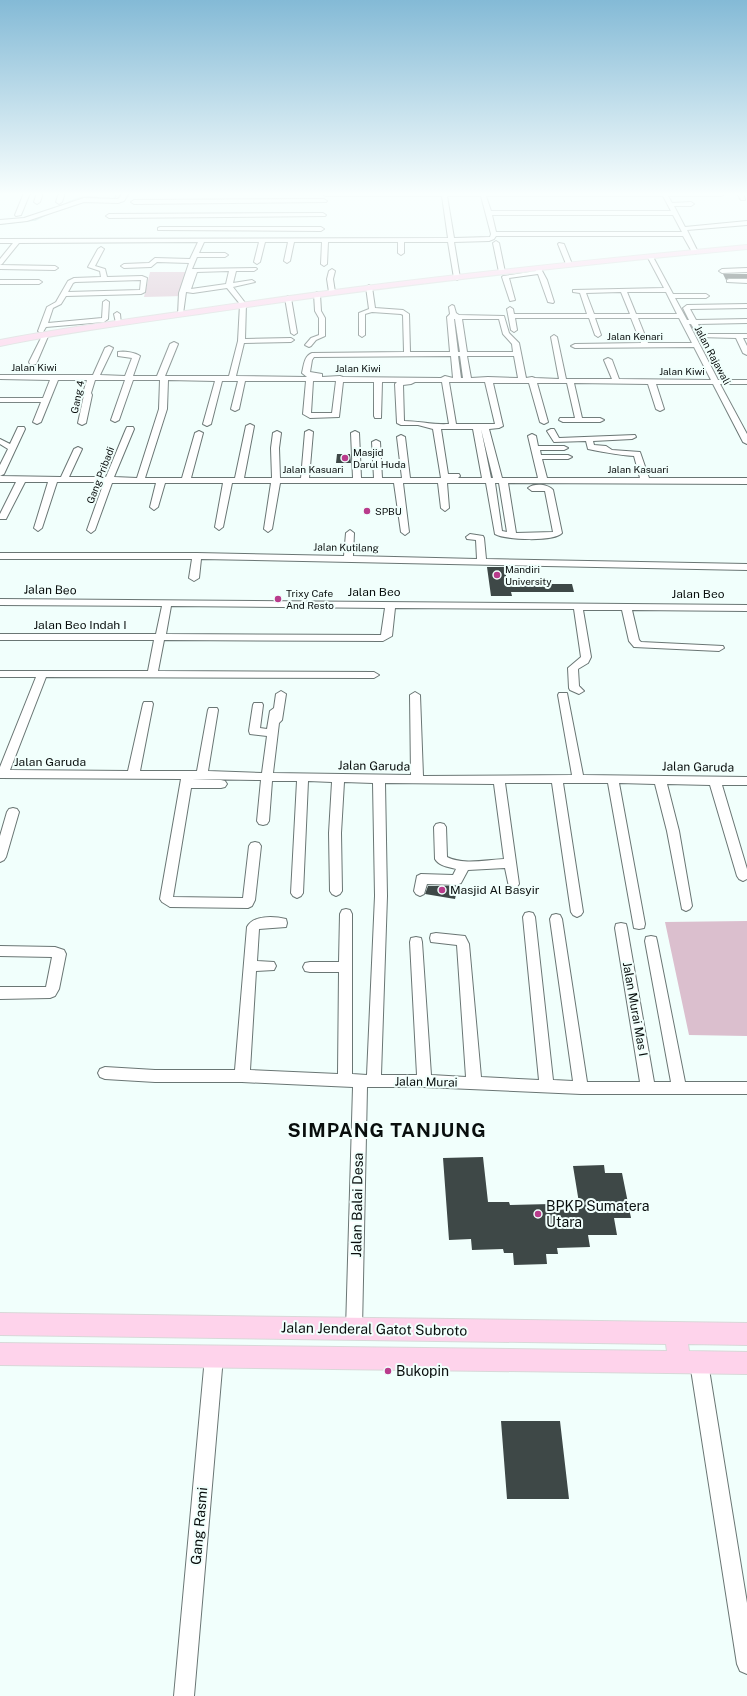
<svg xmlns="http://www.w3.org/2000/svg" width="747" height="1696" viewBox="0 0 747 1696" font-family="'Public Sans',sans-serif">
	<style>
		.green { fill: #dbbfce }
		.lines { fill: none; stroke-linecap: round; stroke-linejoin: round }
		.stream { stroke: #8ec3bb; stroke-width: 1.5 }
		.building { fill: #3e4847 }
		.minor-casing { stroke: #6a7674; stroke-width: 2 }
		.major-casing { stroke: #d8d8d8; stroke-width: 2 }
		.minor { fill: #fff; fill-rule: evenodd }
		.major { fill: #fed3eb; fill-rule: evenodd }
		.poi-dot { fill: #b93c8c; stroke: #f1fffc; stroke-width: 1.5 }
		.labels { text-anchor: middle; stroke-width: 4; stroke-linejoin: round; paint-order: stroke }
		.far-street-label { font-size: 10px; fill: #090e0d; stroke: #f1fffc }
		.far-poi-label { font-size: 10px; fill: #090e0d; stroke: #f1fffc; text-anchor: start }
		.street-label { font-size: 12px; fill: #090e0d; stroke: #f1fffc }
		.poi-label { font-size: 12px; fill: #090e0d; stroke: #f1fffc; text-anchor: start }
		.near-street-label { font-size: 14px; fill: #090e0d; stroke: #f1fffc }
		.near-poi-label { font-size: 14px; fill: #090e0d; stroke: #f1fffc; text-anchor: start }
		.near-district-label { font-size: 19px; font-weight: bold; letter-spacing: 1px; fill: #090e0d; stroke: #f1fffc }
	</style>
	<rect width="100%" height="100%" fill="#f1fffc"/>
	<path class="green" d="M150,272H187L183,296L144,297Z
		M747,921V1036L689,1035L665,922Z"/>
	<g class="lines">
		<path class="stream" d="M111,200L115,199L116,193
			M60,207C75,198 88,193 105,200
			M0,224L35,220L54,211"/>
	</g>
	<path class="building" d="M723,274H747V278H729L726,280Z
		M337,454H350L351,463H336Z
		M487,567H505L507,584H572L574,592H511L512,596H491Z
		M428,886H458L455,899L425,894Z
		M483,1157L488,1202H509L510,1205L551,1204V1210L580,1209L573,1166L604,1165L605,1173H622L631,1218H614L617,1235H588L590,1247L557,1248L558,1254H546L547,1264L514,1265L513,1253H504L503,1249L472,1250L471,1239L449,1240L443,1158Z
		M501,1421H560L569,1499H507Z"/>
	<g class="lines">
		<g class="minor-casing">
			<path id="minor" d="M24,193H30L21,215L16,216L15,215Z
				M37,193H43L40,202L37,204L34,202Z
				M59,193H65L62,202L59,204L56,202Z
				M123,193H129L124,201L118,203L84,202L27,221L0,224V220L24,218L84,198L118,199Z
				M323,193H724L722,196H668L672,203L691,202L694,204L691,206H674L685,227L747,221V225L687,230L698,252L695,254L692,252L683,236H496L494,239L489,241L454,242L460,278L457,280L454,278L448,242H404V253L401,255L398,253V242H328L327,264L324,266L321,264L322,242H294L290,261L287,263L284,261L288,242H265L260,262L257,264L254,262L259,242H204L199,253H225L228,255L225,257H197L192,269L256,268L257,269L254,271H236L233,283L252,280L255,282L233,287L246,304L245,339L291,338L294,340L291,342L244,343L236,376L307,377L302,373C304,365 304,356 312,353L404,352L403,315L401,314L372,312L365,314V335L362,337L359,335V313L369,309L366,287L369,285L372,287L375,308L403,310L409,314L410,352H450L447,317L450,314L449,307L452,305L454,306L456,313L459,315L504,316L509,333L519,343L526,378L532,377L535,378L559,379L551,337L554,335L557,337L566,379H612L604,360L608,358L612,360L619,379L711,380L694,347L575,348L571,346L575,344L641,343L631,318H595L601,335L598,337L595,335L589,318H515L517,330L514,332L511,330L507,309L510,307L513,309L514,314H587L580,293L573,292V290L664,288L647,256L652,255L673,294H706L709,296L706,298H675L687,320H689L683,308L687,305L747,304V308L690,309L696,320L747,319V323L698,324L703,334H747V338H743L747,346V355L743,353L736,338L699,337L691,324H689L718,380H747V384H720L747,434V444L743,442L713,384H656L664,409L660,411L656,409L648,384L574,383L582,418H600L604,420L600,422H563L559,420L560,418H575L567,383H537L548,422L544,424L540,422L529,383H493L503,426L499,428L489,429L502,478H538L528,436L532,434L536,436L538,446H564L568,448L564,450H540L541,455H568L572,457L568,459H542L547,478H640L634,456C618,455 603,452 588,449L586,441L554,442L547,431L551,429H554L559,438L635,435L636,437L632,439L593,441L594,445L606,446L612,450L640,452L649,478H747V484L508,483L516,533L553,532L545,491H532L528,488C534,483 548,484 553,490L562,533C554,542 506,540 495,534L486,483H447L449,508L445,511L441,508L438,483H403L409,532L405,535L401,532L394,483H280L272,529L268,532L264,529L271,483H232L223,527L219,530L215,527L223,483H165L158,507L154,510L150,507L156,483H112L95,530L91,533L87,530L104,482H57L42,528L38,531L34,528L48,482H25L7,517L6,519H0V514L16,482H0V465L8,449L0,444V439L10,444L18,427H24L25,429L4,474L0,476L61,477L74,449L78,447L82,449L69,477H106L126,429L127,427H133L134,429L114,477L137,478L159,409L160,380H133L119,420L115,422L111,420L125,380H95L91,393L92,395L86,423L82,425L78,423L84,395L83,393L87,380H58L41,422L37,424L33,422L41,402H0V398H43L50,380L0,379V375H93L105,348L109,346L113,348L100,375L125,376L132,358L118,356V352C124,351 135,352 140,356L133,376H157L170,344L174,342L178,344L165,376H229L238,341L240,304L227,288L193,293L186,292L183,314L178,315L179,293L189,263L157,262L151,267L124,268L121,266L124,264L149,263L155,258L190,259L198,242L19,243L2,264L0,265V259L13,243H0V239L448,238L442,196H325ZM447,196H481L491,234L490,237L454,238ZM486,196H663L671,211H491ZM492,215H673L682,232H496ZM229,271L226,284L191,289L197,272ZM621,292L630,314H594L586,293ZM627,292H666L677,314H636ZM638,318H679L692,343H648ZM454,319H455L460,352H458ZM462,319H499L503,334L512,344L513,352H467ZM451,356L453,378L445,376L441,378L343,377L340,376L322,377V374L310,372L312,360L314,357ZM458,356H460L463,378H461ZM467,356H514L518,378L488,377L471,378ZM168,380L215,381L203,424L207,426L211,424L222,381H238L231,409L235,411L239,409L245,381H306L303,414L310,418L339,417L343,382H374V416L375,418H381L382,382H397L395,384L397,423L401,425H418L433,429L441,478H410L405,437L401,435L397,437L402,478H382L380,442L376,440L372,442L374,478H361L359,433L355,431L351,433L353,478H309L313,432L309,430L305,432L301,478H280L279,448L281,433L277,431L273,433L271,448L272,478H244L254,426L250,424L246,426L235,478H191L203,433L199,431L195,433L182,478H145L167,409ZM313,381H336L332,413H311ZM415,382H442L449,424C433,425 419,421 404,421L403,385L411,384ZM449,382H485L495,424H456ZM441,429H473L482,478H458L460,476L459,474H448ZM481,429L493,478H491ZM495,483H499L507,532L502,531Z
				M737,193H743L745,200H741Z
				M324,199L327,201L326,202L134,204L131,202L134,200Z
				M323,213L326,215L325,216L109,218L106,216L109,214Z
				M160,227H321L324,229L321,231L158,230V228Z
				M496,241L499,243L505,272L502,274L499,272L493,243Z
				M559,243L564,244L572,264L571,265L566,264L558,244Z
				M101,247L104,249L95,266L105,269L107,277L142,276L147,278L145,292L141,294L66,296L61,304L53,308L48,323L102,318L103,302L106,300L109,302L108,319L104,322L46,327L43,332H39L38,331L47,307L56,302L68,281L74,278L101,277L100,271L88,267L98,249ZM141,280L140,290L68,292L73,283L75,282Z
				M0,265L55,266L58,268L55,270L0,269Z
				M536,267H540L547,280L554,302L553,303L548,302L538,274L509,278L515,300L510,301L502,277L503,276L536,271Z
				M747,268V272L722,273L719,271L722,269Z
				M332,269L335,271L333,279L335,292L332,294L329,292L327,279L329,271Z
				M729,279H747V283L727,282V280Z
				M0,280H39L42,282L39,284H0Z
				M317,292L320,294L321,311L325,318V336L316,340L311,346L309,347L305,345L311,338L319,335V318L315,311L314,294Z
				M288,296L291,298L297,333L294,335L291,333L285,298Z
				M117,312L120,314L121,324L116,323L114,314Z
				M46,332L49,334L37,362L36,364H30L29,362L43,334Z
				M350,530L354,533L353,556L477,559L476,540L467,539L466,537L470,534L483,536L484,538L486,559L747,564V570L201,559L199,578L194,581L189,578L192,559H0V553H197L344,556L346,533Z
				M0,599L747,605V611L632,610L639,640L641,642L723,646L724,648L719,651L634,647L629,641L622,610H583L591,657L588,663L578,669L579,686L584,691L579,694L570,690L569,688L568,668L581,657L574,609L395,608L392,636L383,641L164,640L158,671L374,672L379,675L374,678L46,677L10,770L128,771L143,704L144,702H152L153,704L140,771H197L208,710L209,708H217L218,710L208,771L262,773L267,736L250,734L249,731L253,705L254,703H262L263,705L260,728L267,729L270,711L274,708L276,694L281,691L286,694L282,720L279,723L273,773L411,775L410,695L415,692L420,695L423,776L572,775L558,695L559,693H567L583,775L747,777V785H722L747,869V879L743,881L739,879L737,876L710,785L667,784L679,831L692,906L690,909L686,911L682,909L667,831L655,784L619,783L645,924L644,928L639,929L634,928L608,783H563L583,912L581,915L577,917L573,915L571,912L552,783H505L519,884L517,887L513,889L509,887L505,868L468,870L461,883L457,885L427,884L424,894L420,896L416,894L414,891L417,876L421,874L453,875L456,869C449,867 439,866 435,859L434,827L436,824L440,823L444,824L446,827L447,857C463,865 486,860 504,859L494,784L385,783L387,896L381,1075H417L410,942L411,938L416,937L421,938L422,942L431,1075L466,1077L457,945L431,942L430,938L431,934L436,933L465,936L469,944L481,1077L539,1080L523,917L525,913L529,912L533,913L535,917L553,1080L573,1081L550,919L552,915L556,914L560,915L562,919L587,1082H640L615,928L616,924L621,923L626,924L627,928L654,1082H671L645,941L646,937L651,936L656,937L657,941L685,1082H747V1094H581L424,1087H367L362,1329L360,1335L354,1337L348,1335L346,1329L353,1087L242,1082H155L105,1079L100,1077L98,1073L100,1069L105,1067L155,1070H235L247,927C253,915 274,916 286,919L287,923L286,927L259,929L257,961L274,962L276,966L274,970L256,971L250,1070L338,1074L339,972H310L305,971L303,967L305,963L310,962H339L340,914L342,910L346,909L350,910L352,914V1074L367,1075L375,896L373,783L344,782L341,833L342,891L340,894L336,896L332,894L330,891L329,833L332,782L308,781L303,893L301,896L297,898L293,896L291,893L297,781H272L269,821L267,824L263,825L259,824L257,821L261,780L192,779L221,780L225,781L227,784L225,787L221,788H191L173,897L243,898L249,846L251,843L255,842L259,843L261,846L255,900L252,906L248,908L170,907L162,902L160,899L181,779L0,778V767L36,677H0V671H148L154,640H0V634H156L162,606L0,605ZM171,606L385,608L381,635L166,634Z
				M13,808L17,809L19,812L6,857L4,860L0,862V836L7,812L9,809Z
				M0,946L55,947L64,950L66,954L59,989L55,996L50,998L0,999V987H46L52,957L0,956Z
				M214,1348L220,1351L223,1357L194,1696H174L205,1357L208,1351Z
				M699,1354L705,1357L708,1363L747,1603V1674L740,1671L737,1664L690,1363L693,1357Z"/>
		</g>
		<g class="major-casing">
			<path id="major" d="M747,245V249C566,266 385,286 206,313C137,323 68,332 0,346V340C68,327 137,318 206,308C385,281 566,262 747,245Z
				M0,1313L747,1323V1345L688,1344L689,1351L747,1352V1374L0,1365V1343L667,1351L666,1344L0,1335Z"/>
		</g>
		<use href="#minor" class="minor"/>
		<use href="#major" class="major"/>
	</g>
	<linearGradient id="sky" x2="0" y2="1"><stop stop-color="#84bad6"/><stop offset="0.45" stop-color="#f9fffe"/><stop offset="1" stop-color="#f9fffe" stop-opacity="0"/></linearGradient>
	<rect width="747" height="431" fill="url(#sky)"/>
	<g class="poi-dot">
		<circle cx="345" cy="458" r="4"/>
		<circle cx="367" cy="511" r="4"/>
		<circle cx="497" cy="575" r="4"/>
		<circle cx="278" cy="599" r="4"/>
		<circle cx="442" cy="890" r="4"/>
		<circle cx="538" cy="1214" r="4"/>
		<circle cx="388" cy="1371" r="4"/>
	</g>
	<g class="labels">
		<g class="far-street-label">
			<text x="635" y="340">Jalan Kenari</text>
			<text transform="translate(713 355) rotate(62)" y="4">Jalan Rajawali</text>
			<text x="34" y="371">Jalan Kiwi</text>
			<text x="358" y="372">Jalan Kiwi</text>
			<text x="682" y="375">Jalan Kiwi</text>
			<text transform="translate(77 397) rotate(-78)" y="4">Gang 4</text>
			<text x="313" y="473">Jalan Kasuari</text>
			<text x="638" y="473">Jalan Kasuari</text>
			<text transform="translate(100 475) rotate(-69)" y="4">Gang Pribadi</text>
			<text transform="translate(346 547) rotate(1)" y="4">Jalan Kutilang</text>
		</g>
		<g class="far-poi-label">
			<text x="353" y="456">Masjid<tspan x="353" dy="12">Darul Huda</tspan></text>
			<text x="375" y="515">SPBU</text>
			<text x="505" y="573">Mandiri<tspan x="505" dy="12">University</tspan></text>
			<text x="286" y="597">Trixy Cafe<tspan x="286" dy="12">And Resto</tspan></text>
		</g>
		<g class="street-label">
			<text transform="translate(50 590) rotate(1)" y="4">Jalan Beo</text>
			<text x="374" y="596">Jalan Beo</text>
			<text x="698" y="598">Jalan Beo</text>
			<text x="80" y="629">Jalan Beo Indah I</text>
			<text x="50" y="766">Jalan Garuda</text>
			<text transform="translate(374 766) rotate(1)" y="4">Jalan Garuda</text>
			<text transform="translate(698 767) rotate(1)" y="4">Jalan Garuda</text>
			<text transform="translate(635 1009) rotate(80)" y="4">Jalan Murai Mas I</text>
			<text transform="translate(426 1082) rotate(1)" y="4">Jalan Murai</text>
		</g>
		<g class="poi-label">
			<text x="450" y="894">Masjid Al Basyir</text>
		</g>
		<g class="near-street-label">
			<text transform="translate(357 1205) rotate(-89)" y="5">Jalan Balai Desa</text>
			<text transform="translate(374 1329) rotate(1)" y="5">Jalan Jenderal Gatot Subroto</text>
			<text transform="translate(199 1526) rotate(-85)" y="5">Gang Rasmi</text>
		</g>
		<g class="near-poi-label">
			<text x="546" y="1211">BPKP Sumatera<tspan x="546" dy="16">Utara</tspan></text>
			<text x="396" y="1376">Bukopin</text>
		</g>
		<g class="near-district-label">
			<text x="387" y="1137">SIMPANG TANJUNG</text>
		</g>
	</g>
</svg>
